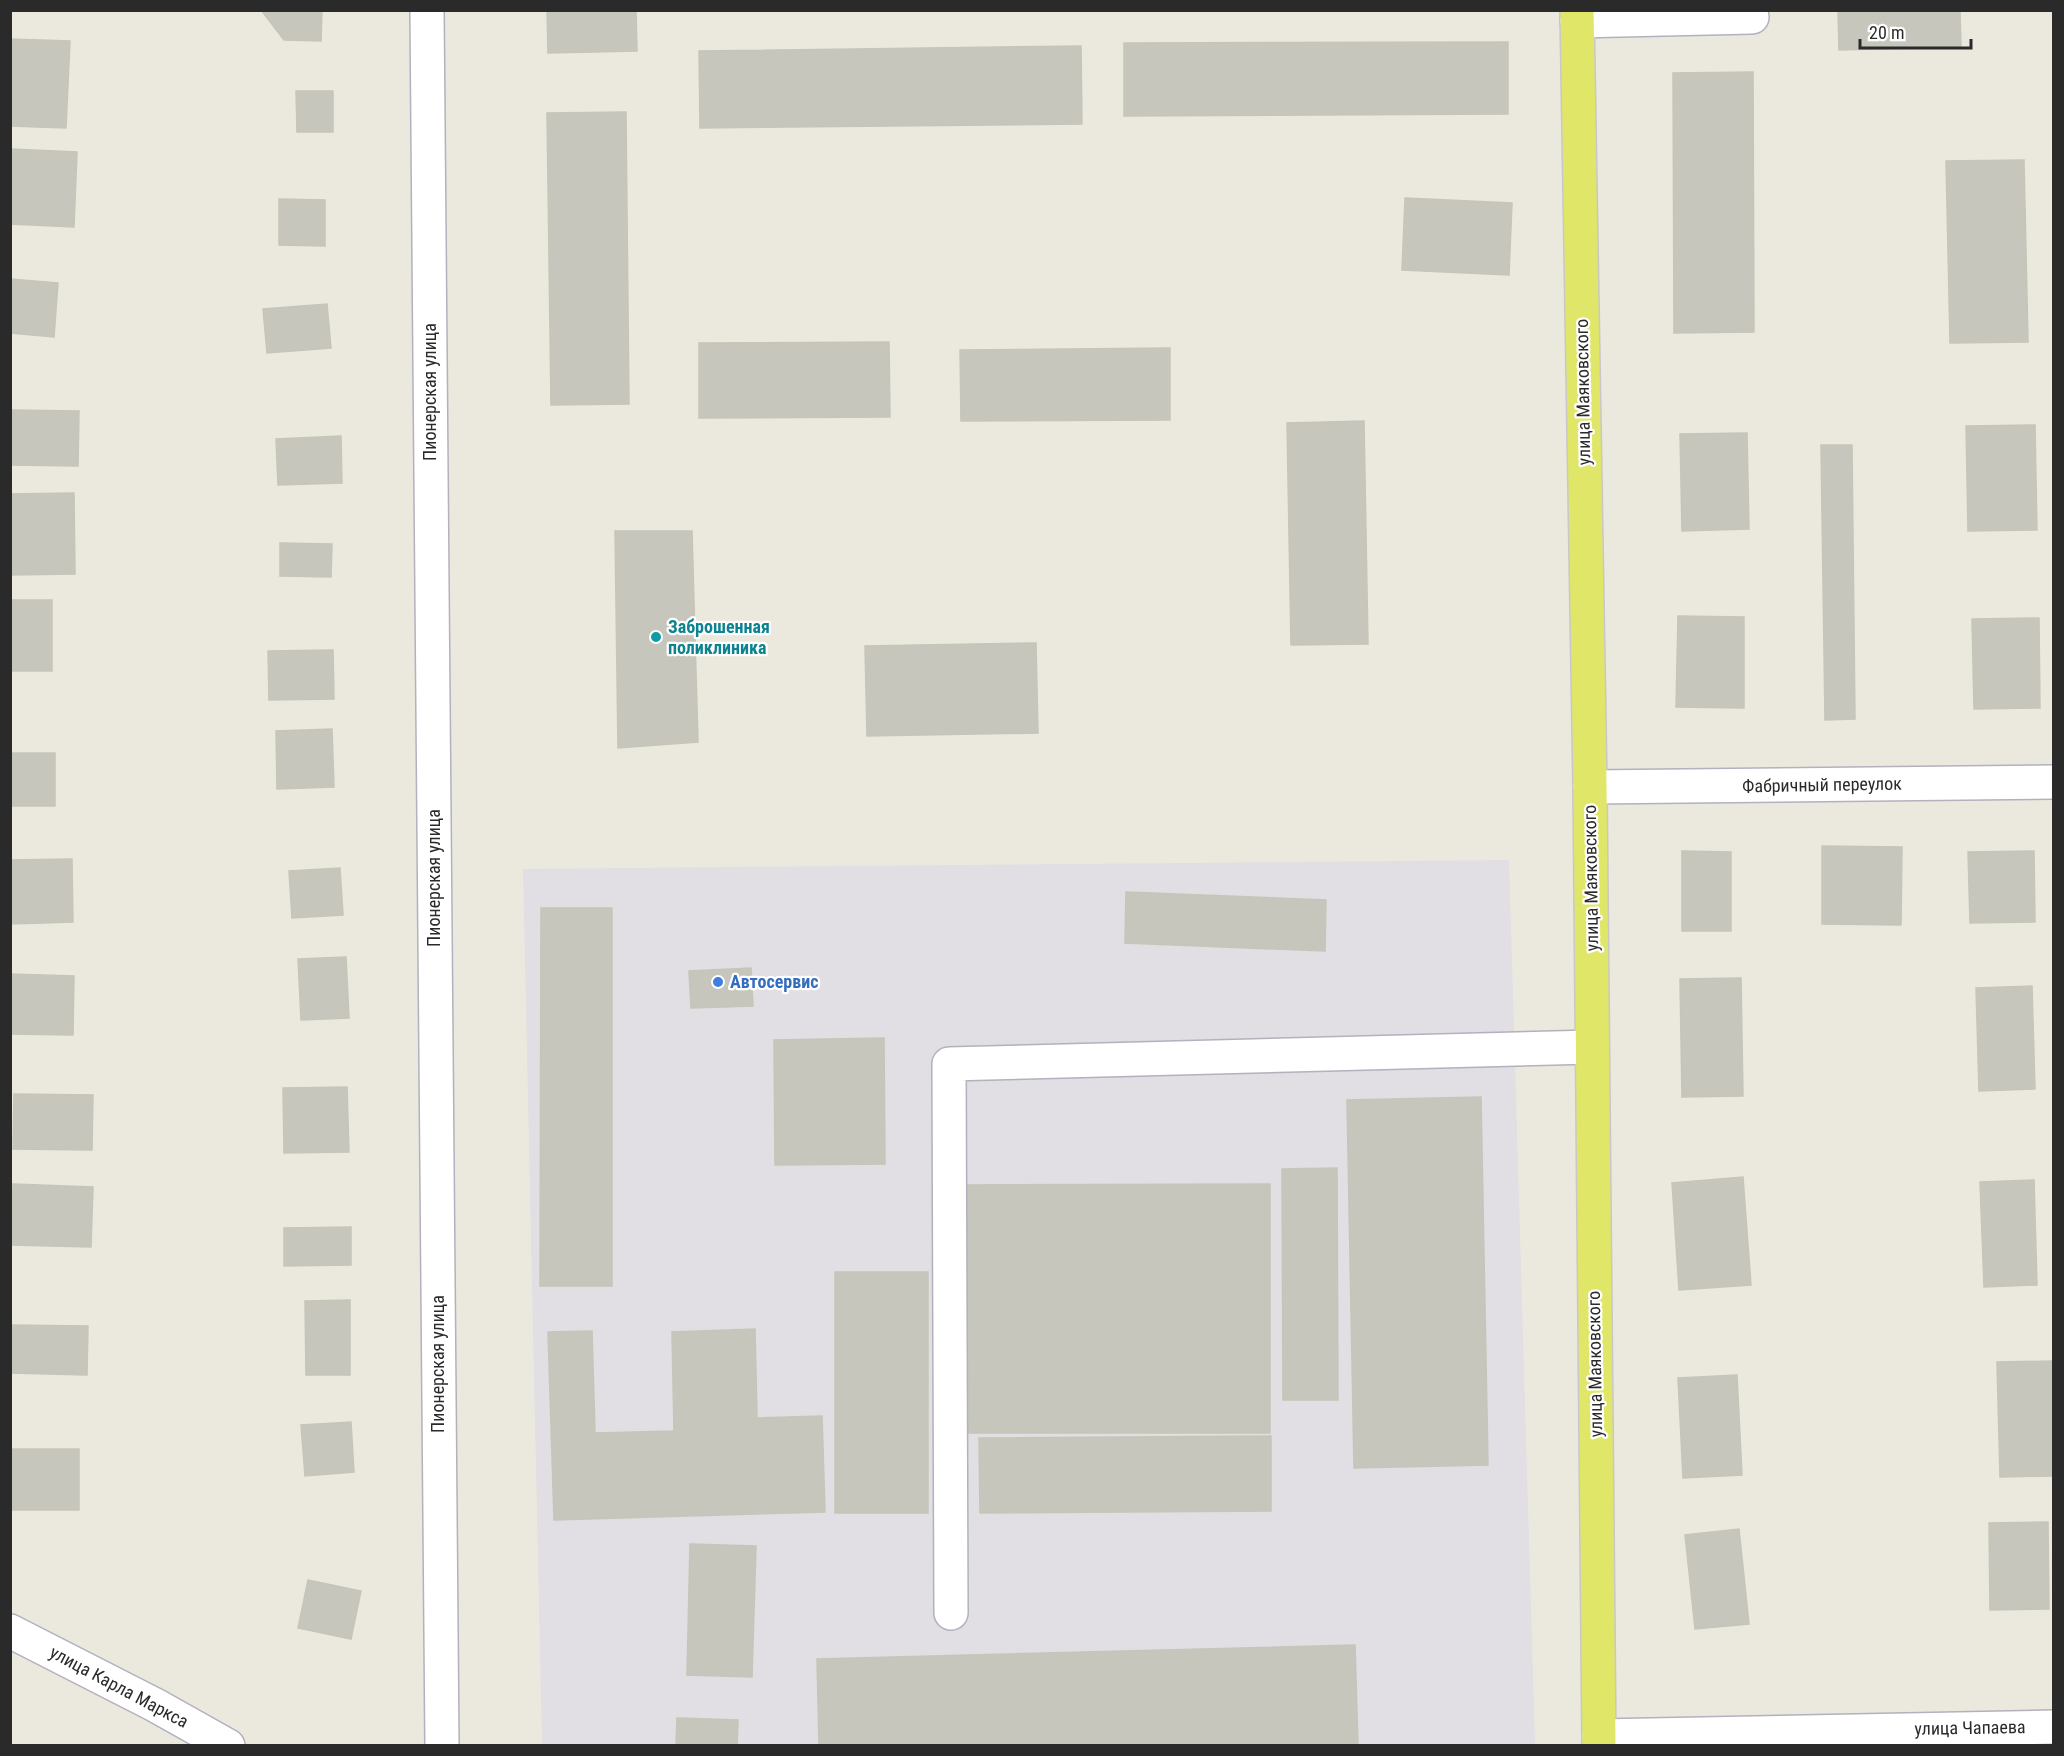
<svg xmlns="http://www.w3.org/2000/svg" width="2064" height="1756" viewBox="0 0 2064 1756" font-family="'Roboto Condensed',sans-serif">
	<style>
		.industrial { fill: #e1dee4 }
		.building { fill: #c7c6bc; stroke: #c7c5b7; stroke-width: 1.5 }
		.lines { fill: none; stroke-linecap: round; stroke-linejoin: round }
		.minor-casing { stroke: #b2b1bd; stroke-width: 36 }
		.major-casing { stroke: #c8c8c8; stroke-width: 36 }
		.minor { stroke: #fff; stroke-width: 33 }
		.major { stroke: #dfe668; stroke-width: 33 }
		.culture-dot { fill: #0f9aa8; stroke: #fff; stroke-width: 2 }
		.shop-dot { fill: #3f7fe0; stroke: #fff; stroke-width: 2 }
		.labels { text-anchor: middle; stroke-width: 4.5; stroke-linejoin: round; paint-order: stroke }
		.street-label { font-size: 18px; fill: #2a2a2a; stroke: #fff }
		.culture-label { font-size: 18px; font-weight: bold; fill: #0d838f; stroke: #fff; text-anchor: start }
		.shop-label { font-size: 18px; font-weight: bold; fill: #366cbe; stroke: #fff; text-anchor: start }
	</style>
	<rect width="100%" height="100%" fill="#ebe9de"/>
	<path class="industrial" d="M1509,860L1535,1745H542L523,869Z"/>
	<path class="building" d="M261,10H322L321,41L284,40Z
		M547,10H636L637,51L548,53Z
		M1838,10H1960L1961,47L1839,50Z
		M10,39L70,41L66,128L10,126Z
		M1508,42V114L1124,116V43Z
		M1081,46L1082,124L700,128L699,51Z
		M1753,72L1754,332L1674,333L1673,73Z
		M296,91H333V132H297Z
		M626,112L629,404L551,405L547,113Z
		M10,149L77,152L74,227L10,224Z
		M2024,160L2028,342L1950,343L1946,161Z
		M1405,198L1512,203L1509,275L1402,270Z
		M279,199L325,200V246L279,245Z
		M10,279L58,283L54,337L10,333Z
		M327,304L331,348L267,353L263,309Z
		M889,342L890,417L699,418V343Z
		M1170,348V420L961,421L960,350Z
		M10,410L79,411L78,466L10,465Z
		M1364,421L1368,644L1291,645L1287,423Z
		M2035,425L2037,530L1968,531L1966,426Z
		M1747,433L1749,529L1682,531L1680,434Z
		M341,436L342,483L278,485L276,439Z
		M1821,445H1852L1855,719L1825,720Z
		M74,493L75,574L10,575V494Z
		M615,531H692L698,742L618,748Z
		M280,543L332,544L331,577L280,576Z
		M10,600H52V671H10Z
		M1678,616L1744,617V708L1676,707Z
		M2039,618L2040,708L1974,709L1972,619Z
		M1036,643L1038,733L867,736L865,646Z
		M333,650L334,699L269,700L268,651Z
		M332,729L334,787L277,789L276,731Z
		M10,753H55V806H10Z
		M1822,846L1902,847L1901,925L1822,924Z
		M1682,851L1731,852V931H1682Z
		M2034,851L2035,922L1970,923L1968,852Z
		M72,859L73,922L10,924V860Z
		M340,868L343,915L292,918L289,871Z
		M1126,892L1326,900L1325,951L1125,943Z
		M541,908H612V1286H540Z
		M346,957L349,1018L301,1020L298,959Z
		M751,968L753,1006L691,1008L689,971Z
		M10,974L74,976L73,1035L10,1034Z
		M1741,978L1743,1096L1682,1097L1680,979Z
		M2032,986L2035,1089L1979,1091L1976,988Z
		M884,1038L885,1164L775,1165L774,1040Z
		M347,1087L349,1152L284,1153L283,1088Z
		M14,1094L93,1095L92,1150L13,1149Z
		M1481,1097L1488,1465L1354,1468L1347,1100Z
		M1337,1168L1338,1400H1283L1282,1169Z
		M1743,1177L1751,1285L1679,1290L1672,1183Z
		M2034,1180L2037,1285L1984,1287L1980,1182Z
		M13,1184L93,1187L91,1247L11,1245Z
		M1270,1184V1433H966L965,1185Z
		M351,1227V1265L284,1266V1228Z
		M835,1272H928V1513H835Z
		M350,1300V1375H306L305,1301Z
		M10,1325L88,1326L87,1375L10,1373Z
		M755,1329L757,1418L822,1416L825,1512L554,1520L548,1332L592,1331L595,1433L674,1431L672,1332Z
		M2054,1361V1476L2000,1477L1997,1362Z
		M1737,1375L1742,1475L1683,1478L1678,1378Z
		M351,1422L354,1472L305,1476L301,1425Z
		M1271,1436V1511L980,1513L979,1438Z
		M10,1449H79V1510H10Z
		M2048,1522L2049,1609L1990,1610L1989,1523Z
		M1739,1529L1749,1624L1695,1629L1685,1535Z
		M690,1544L756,1546L752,1677L687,1675Z
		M308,1580L361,1591L351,1639L298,1628Z
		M1355,1645L1358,1746H819L817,1659Z
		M677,1718L738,1720L737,1746H676Z"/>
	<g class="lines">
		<g class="minor-casing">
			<path id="minor" d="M427,10L442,1746
				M1577,21L1752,17
				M1590,787L2054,782
				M951,1613L949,1064L1592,1047
				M10,1631L155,1705L228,1746
				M1599,1736L2054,1727"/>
		</g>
		<g class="major-casing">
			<path id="major" d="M1577,10L1590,787L1599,1746"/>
		</g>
		<use href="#minor" class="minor"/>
		<use href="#major" class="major"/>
	</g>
	<circle class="culture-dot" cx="656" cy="637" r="6"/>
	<circle class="shop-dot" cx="718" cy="982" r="6"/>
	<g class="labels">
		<g class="street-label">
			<text transform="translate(430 392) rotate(-90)" y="6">Пионерская улица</text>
			<text transform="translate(1583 392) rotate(-91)" y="6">улица Маяковского</text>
			<text transform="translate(1822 785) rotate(-1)" y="6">Фабричный переулок</text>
			<text transform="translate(434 878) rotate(-90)" y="6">Пионерская улица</text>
			<text transform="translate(1591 878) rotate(-91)" y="6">улица Маяковского</text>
			<text transform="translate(438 1364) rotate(-90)" y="6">Пионерская улица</text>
			<text transform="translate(1595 1364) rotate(-91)" y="6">улица Маяковского</text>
			<text transform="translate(119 1687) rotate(28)" y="6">улица Карла Маркса</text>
			<text transform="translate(1970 1728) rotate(-1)" y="6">улица Чапаева</text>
		</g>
		<g class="culture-label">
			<text x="668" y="633">Заброшенная<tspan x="668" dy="21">поликлиника</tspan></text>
		</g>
		<g class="shop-label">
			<text x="730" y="988">Автосервис</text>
		</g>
	</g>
	<rect width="2064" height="1756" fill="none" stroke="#2a2a2a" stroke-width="24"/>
	<path d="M1860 39v9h111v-9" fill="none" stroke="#2a2a2a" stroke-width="3"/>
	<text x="1869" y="39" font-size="18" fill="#2a2a2a" stroke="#ffffff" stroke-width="4.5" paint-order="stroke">20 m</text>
</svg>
